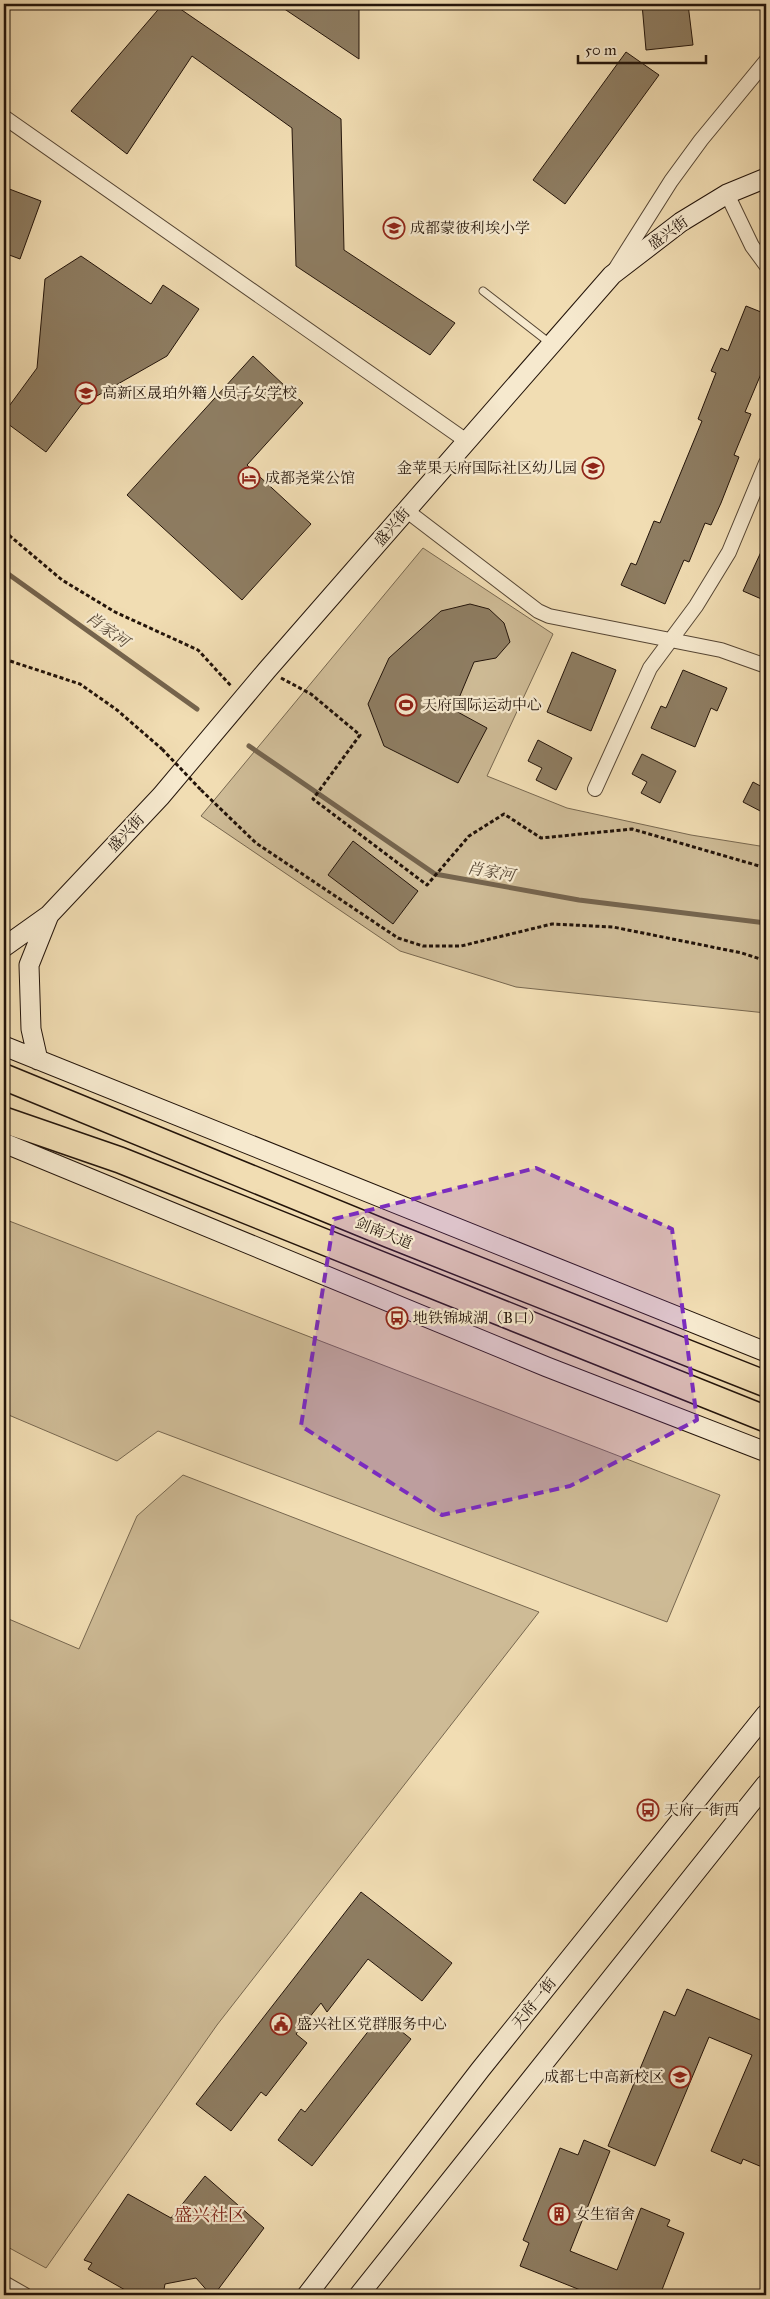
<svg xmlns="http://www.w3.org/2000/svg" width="770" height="2299" viewBox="0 0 770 2299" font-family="'IM FELL Great Primer','Noto Serif SC',serif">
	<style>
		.green { fill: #cebb96; stroke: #786850 }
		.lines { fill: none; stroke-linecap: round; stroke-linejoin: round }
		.stream { stroke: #75644d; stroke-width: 5 }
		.building { fill: #8e7d62; stroke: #23140a }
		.lane-casing { stroke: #564634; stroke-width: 9 }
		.street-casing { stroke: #564634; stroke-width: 16 }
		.secondary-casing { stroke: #23140a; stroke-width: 21 }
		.highway-casing { stroke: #23140a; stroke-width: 28 }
		.path { stroke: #23140a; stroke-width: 3; stroke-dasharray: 4 2.5; stroke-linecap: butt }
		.lane { stroke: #f6e9ce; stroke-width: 7 }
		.street { stroke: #f6e9ce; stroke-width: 14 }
		.secondary { stroke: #f6e9ce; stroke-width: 19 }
		.highway { stroke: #f1ddb3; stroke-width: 25 }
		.path-bridge { stroke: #23140a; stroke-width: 3; stroke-dasharray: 4 2.5; stroke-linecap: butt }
		.marked { fill: #7b2cbf; fill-opacity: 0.2; stroke: #7b2cbf; stroke-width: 4; stroke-dasharray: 10 6; stroke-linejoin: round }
		.labels { text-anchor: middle; stroke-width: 4.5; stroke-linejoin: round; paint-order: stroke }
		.poi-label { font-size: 15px; fill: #23140a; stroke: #f6e9ce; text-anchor: start }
		.street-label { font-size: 15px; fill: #23140a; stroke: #f6e9ce }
		.water-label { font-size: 16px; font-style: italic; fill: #594937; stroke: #f6e9ce }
		.quarter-label { font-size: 18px; fill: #7a1f14; stroke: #f6e9ce }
	</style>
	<rect width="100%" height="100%" fill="#f1ddb3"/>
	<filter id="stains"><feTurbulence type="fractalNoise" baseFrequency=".004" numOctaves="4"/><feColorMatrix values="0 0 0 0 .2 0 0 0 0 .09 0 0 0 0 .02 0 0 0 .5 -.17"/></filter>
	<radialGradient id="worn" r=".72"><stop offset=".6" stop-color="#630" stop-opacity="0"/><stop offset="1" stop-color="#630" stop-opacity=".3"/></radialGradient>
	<path class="green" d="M423,548L553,634L487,776L567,808L691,835L766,847V1013L516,987L400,951L201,816Z
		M4,1219L720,1495L667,1622L158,1431L117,1461L4,1413Z
		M183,1475L539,1612L217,2025L46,2268L4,2245V1617L79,1649L137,1516Z"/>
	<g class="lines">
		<path class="stream" d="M4,571L197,709
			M249,746L435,874L579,900L766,923"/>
	</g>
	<path class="building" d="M163,4H173L341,119L344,250L455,323L430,355L296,266L292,128L192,56L127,154L71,111Z
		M277,4H359V59Z
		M642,4H688L693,45L646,50Z
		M626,52L659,75L565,204L533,180Z
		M4,187L41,201L20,259L4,253Z
		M81,256L151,304L163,285L199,309L167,356L81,405L46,452L4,421V413L37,368L45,279Z
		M746,306L766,314V362L745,412L751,414L734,455L739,457L721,503L711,525L705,523L689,562L684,560L665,604L621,585L631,563L636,565L654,521L660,523L702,421L698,419L716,373L711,371L721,348L728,351Z
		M253,356L303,403L247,465L311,524L242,600L127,495Z
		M766,541V601L743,591Z
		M470,604L489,609L504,623L510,642L496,658L474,662L454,710L487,728L458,783L384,746L368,704L389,658L441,611Z
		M572,652L616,670L591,731L547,712Z
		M683,670L727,688L717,711L711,708L695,747L651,728L661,706L666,708Z
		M538,740L572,758L556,790L536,780L542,768L528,761Z
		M642,754L676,771L660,803L641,793L647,782L632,774Z
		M753,782L766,789V814L743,802Z
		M353,841L418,891L393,924L328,875Z
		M361,1892L452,1963L422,2001L368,1959L327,2012L321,2003L296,2034L307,2043L266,2096L261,2092L231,2131L196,2104Z
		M687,1989L765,2022L766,2020V2157L762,2167L743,2159L741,2164L711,2151L752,2055L709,2037L655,2166L608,2146L664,2011L675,2016Z
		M381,2015L411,2039L312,2166L278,2140L301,2109L305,2112Z
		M584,2140L610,2151L570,2251L617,2270L641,2208L670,2220L667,2226L684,2233L660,2295H593L520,2266L529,2243L523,2240L560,2148L578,2155Z
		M205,2176L264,2228L214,2295H211L196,2278L165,2284L163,2295H134L88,2269L92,2263L84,2260L128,2194L171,2218Z"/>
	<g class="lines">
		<g class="lane-casing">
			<path id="lane" d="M483,291L551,344"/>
		</g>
		<g class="street-casing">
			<path id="street" d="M4,117L468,442
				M727,194L752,246L766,265
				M616,268L671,181L701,140L766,61
				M407,511L538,611L549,616L721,650L766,666
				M595,789L650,668L696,606L729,552L766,463
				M4,2283L25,2295"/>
		</g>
		<g class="secondary-casing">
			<path id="secondary" d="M4,947L49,915L161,796L267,670L612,275L681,222L727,194L766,178
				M4,1046L766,1352
				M38,1060L31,1029L29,965L49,915
				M4,1143L547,1367L766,1452
				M307,2295L480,2070L766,1714
				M359,2295L766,1784"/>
		</g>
		<g class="highway-casing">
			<path id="highway" d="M4,1077L390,1235L766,1384
				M4,1120L120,1160L766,1419"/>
		</g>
		<path class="path" d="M4,531L62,580L115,612L198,650L232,687
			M4,659L80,684L117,710L162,749
			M281,678L311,694L360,735L313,799L427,885L469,836L504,814L541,838L632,829L766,868
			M201,790L256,843L398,938L423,946H461L552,924L613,927L742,953L766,961"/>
		<use href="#lane" class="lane"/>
		<use href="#street" class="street"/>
		<use href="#secondary" class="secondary"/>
		<use href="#highway" class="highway"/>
		<path class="path-bridge" d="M162,749L201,790"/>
	</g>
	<path class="marked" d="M536,1168L672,1229L697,1420L570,1486L442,1515L301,1426L334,1219Z"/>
	<defs>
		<g id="school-ring" transform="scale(1.125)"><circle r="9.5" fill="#f6e9ce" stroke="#8f2418" stroke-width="1.5"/><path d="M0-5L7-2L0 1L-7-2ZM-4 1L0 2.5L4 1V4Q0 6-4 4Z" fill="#8f2418"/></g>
		<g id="hotel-ring" transform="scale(1.125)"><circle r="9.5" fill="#f6e9ce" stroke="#8f2418" stroke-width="1.5"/><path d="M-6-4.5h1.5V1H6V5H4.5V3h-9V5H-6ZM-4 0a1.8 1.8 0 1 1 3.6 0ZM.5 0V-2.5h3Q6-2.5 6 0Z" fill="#8f2418"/></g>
		<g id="stadium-ring" transform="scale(1.125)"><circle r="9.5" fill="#f6e9ce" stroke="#8f2418" stroke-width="1.5"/><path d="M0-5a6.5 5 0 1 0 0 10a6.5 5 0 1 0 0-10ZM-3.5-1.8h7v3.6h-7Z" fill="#8f2418"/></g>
		<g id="bus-ring" transform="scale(1.125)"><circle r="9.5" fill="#f6e9ce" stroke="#8f2418" stroke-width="1.5"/><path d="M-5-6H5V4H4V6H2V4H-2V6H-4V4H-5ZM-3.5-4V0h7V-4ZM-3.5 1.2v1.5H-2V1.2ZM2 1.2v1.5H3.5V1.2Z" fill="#8f2418"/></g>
		<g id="civic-ring" transform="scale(1.125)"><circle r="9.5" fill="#f6e9ce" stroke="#8f2418" stroke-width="1.5"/><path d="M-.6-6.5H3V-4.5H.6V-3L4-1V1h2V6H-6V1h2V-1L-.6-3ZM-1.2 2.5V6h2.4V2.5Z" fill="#8f2418"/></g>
		<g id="building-ring" transform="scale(1.125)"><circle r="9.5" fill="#f6e9ce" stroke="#8f2418" stroke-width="1.5"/><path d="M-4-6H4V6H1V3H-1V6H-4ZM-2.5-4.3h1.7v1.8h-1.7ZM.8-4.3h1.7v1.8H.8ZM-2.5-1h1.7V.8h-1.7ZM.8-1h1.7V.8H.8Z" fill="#8f2418"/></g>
	</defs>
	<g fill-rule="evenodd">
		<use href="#school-ring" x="394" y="228"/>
		<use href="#school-ring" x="86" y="393"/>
		<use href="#school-ring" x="593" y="468"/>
		<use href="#hotel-ring" x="249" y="478"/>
		<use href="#stadium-ring" x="406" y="705"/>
		<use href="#bus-ring" x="397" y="1318"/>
		<use href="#bus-ring" x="648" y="1810"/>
		<use href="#civic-ring" x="281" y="2024"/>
		<use href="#school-ring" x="680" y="2077"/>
		<use href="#building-ring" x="559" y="2214"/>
	</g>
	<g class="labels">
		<g class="poi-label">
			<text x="410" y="233">成都蒙彼利埃小学</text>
			<text x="102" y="398">高新区晟珀外籍人员子女学校</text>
			<text x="577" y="473" text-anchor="end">金苹果天府国际社区幼儿园</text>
			<text x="265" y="483">成都尧棠公馆</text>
			<text x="422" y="710">天府国际运动中心</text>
			<text x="413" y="1323">地铁锦城湖（B口）</text>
			<text x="664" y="1815">天府一街西</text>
			<text x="297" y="2029">盛兴社区党群服务中心</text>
			<text x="664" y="2082" text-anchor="end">成都七中高新校区</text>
			<text x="575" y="2219">女生宿舍</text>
		</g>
		<g class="street-label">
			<text transform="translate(668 233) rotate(-36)" y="5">盛兴街</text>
			<text transform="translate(392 527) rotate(-49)" y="5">盛兴街</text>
			<text transform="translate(126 833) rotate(-47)" y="5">盛兴街</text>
			<text transform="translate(384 1233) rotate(22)" y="5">剑南大道</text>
			<text transform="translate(534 2003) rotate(-51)" y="5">天府一街</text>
		</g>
		<g class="water-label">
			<text transform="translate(108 629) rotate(36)" y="6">肖家河</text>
			<text transform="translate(491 871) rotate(10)" y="6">肖家河</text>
		</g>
		<g class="quarter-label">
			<text x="210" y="2221">盛兴社区</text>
		</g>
	</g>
	<rect width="770" height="2299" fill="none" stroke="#f1ddb3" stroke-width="20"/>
	<rect x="5" y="5" width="760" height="2289" fill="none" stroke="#23140a" stroke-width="2.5"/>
	<rect x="10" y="10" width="750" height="2279" fill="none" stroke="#23140a"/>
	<path d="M578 55v8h128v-8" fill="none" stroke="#23140a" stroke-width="2.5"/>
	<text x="585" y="55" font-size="15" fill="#23140a" stroke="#f6e9ce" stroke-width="4" paint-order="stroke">50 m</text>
	<rect width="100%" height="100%" filter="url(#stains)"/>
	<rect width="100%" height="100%" fill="url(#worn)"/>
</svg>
